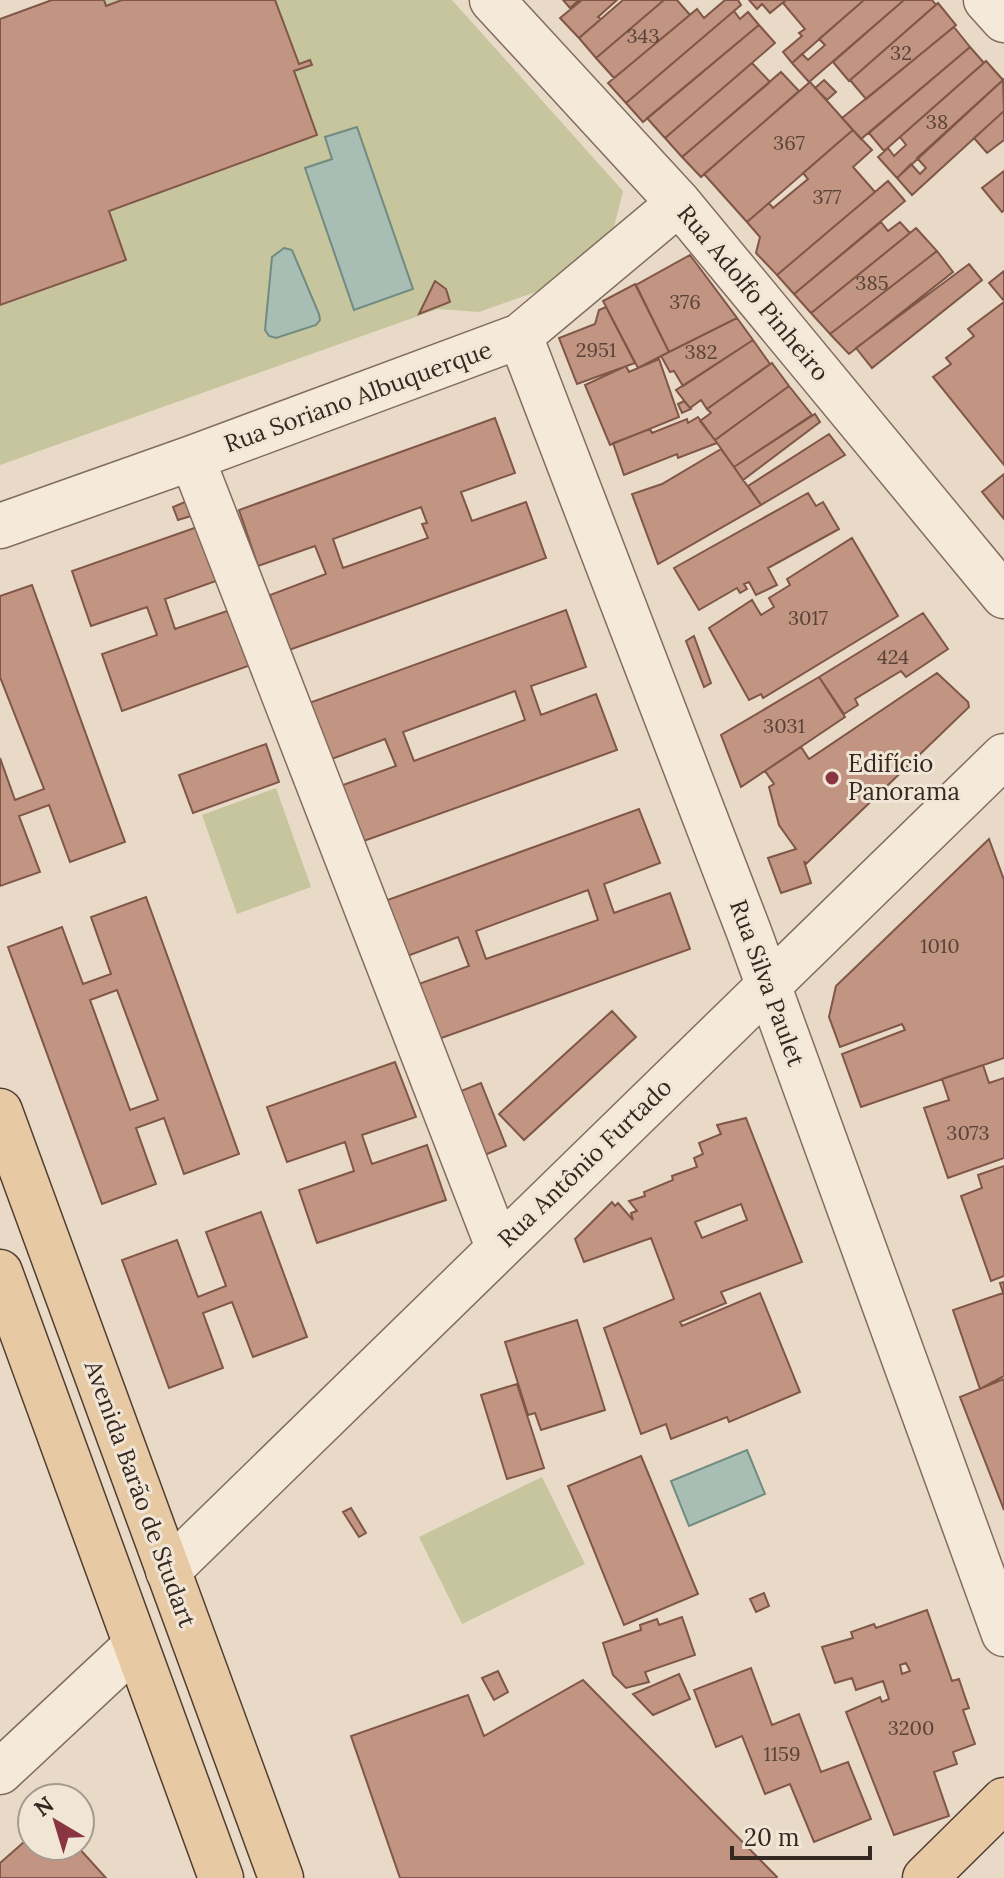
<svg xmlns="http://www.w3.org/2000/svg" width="1004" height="1878" viewBox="0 0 1004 1878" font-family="Lora,serif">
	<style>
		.green { fill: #c6c59d }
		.water { fill: #a8bdb4; stroke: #708b80; stroke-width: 2 }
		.building { fill: #c29482; stroke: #7f5648; stroke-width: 2; fill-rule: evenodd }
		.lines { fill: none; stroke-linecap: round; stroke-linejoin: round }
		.street-casing { stroke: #826d5f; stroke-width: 47 }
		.primary-casing { stroke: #513d32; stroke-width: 47 }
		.street { stroke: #f5e9da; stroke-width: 44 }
		.primary { stroke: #e7c9a4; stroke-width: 44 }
		.poi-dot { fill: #8a3642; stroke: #f1e6d6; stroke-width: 3 }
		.labels { text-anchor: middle; stroke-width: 6; stroke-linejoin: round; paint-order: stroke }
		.number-label { font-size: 20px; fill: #584339 }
		.street-label { font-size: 24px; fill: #352821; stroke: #f1e6d6 }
		.poi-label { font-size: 24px; fill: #352821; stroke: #f1e6d6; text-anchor: start }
	</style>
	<rect width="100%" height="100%" fill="#e9dac8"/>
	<path class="green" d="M50,0H452L623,191L614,227L592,264L547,288L479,312L438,309L0,465V18Z
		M276,788L311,887L237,914L202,815Z
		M542,1477L585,1564L462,1624L419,1537Z"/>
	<path class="water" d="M357,127L413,289L354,310L305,168L332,159L325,137Z
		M284,248L292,250L319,314L320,320L316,325L276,338L269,336L265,330L272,257Z
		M747,1450L765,1494L689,1526L671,1481Z"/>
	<path class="building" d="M52,0H104L106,6L122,0H275L299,64L310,60L312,65L294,71L317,135L109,211L126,260L0,305V19Z
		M563,0H579L570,8Z
		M582,0H617L598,17L601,19L579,38L560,18Z
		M623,0H664L596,58L579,38Z
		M664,0H677L690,15L614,78L596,58Z
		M725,0H738L741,5L626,103L608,83L697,9L704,18Z
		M749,0H786L770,13L762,4L757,9Z
		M786,0H864L792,63L783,52L802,36L799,33L805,29L783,3Z
		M864,0H904L809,82L792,63L802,54L808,60L825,45L819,39Z
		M904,0H932L936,5L849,81L833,62Z
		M938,3L956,25L866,99L850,80Z
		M734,11L740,19L748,12L759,25L643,122L626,103Z
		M759,25L775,43L665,138L647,118Z
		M954,27L970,47L861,139L842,118Z
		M970,47L984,63L884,151L869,133Z
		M986,61L1003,80L897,178L878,157L888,148L894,156L906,145L900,137Z
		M752,63L770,82L682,157L665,138Z
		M781,72L799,91L701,177L682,157Z
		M824,80L836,92L827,100L815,88Z
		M1003,80L1004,111L912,195L897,178L911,164L920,174L926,168L917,158Z
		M810,82L853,130L747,222L704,174Z
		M1004,111V140L987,153L974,138Z
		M853,130L872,150L853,167L875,192L777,275L756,253L760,237L747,222L769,203L773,208L808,179L803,173Z
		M1004,171V210L1002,212L982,188Z
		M888,181L905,201L794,294L777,275Z
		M881,222L888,231L900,222L910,233L811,313L794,294Z
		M916,228L937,251L830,334L811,313Z
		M937,251L953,272L849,354L830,334Z
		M690,255L737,318L669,352L636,285Z
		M969,264L982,280L872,368L856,348Z
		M1004,271V301L989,283Z
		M435,281L446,289L450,302L419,314Z
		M635,284L669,352L638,368L603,301Z
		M1004,302V465L933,377L951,364L946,358L974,336L968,329Z
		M606,307L635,363L577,384L559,338L595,324L599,310Z
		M737,318L753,340L683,386L674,371L670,372L661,356Z
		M753,340L770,364L707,409L701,400L690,408L676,390Z
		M659,359L679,417L610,445L585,385L626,366L629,372Z
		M772,363L789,386L715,440L700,421L711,413L707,409Z
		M789,386L812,415L734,467L715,440Z
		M684,401L691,409L682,413L678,404Z
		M815,414L820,422L743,480L734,467Z
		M698,417L717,443L678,458L677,454L624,475L613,443L650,429L652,433L687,419L688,423Z
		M495,418L515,473L461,492L472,521L526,502L546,558L289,650L270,595L326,574L315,546L258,566L239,510ZM421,507L427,523L422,524L428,538L343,568L333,539Z
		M829,434L845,455L761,505L748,486Z
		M721,449L761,505L658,564L632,494L662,484Z
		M1004,474V519L982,492Z
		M808,493L816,506L823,502L839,529L768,568L777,585L756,595L749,582L744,584L747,589L740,593L737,588L699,610L674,568Z
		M190,500L204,512L178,520L173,507Z
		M200,526L219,580L165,599L175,629L230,610L251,665L122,711L102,654L157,635L147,607L91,626L72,571Z
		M852,538L898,616L763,698L761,694L749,700L709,628L752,600L761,615L774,607L769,598L790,585L787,579Z
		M32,585L125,842L70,862L49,805L19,816L40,872L0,886V758L15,800L44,789L0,677V596Z
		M566,610L586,667L531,686L541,715L596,694L617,750L361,842L340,786L396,766L385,739L329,760L309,703ZM515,691L525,720L414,761L403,732Z
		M923,613L948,649L906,677L901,671L855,699L858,705L844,714L819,677Z
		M694,636L711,683L704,687L686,641Z
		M937,673L968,702L969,707L806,864L804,861L811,883L781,893L768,858L796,849L779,825L769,787L774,784L765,771L801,747L809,759Z
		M819,677L845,717L741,787L721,735Z
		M266,744L279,782L193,813L179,775Z
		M639,809L660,863L604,884L614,913L670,893L690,949L433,1041L413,986L469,966L458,937L402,958L382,902ZM588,890L598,920L486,959L476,931Z
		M989,839L1004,880V1058L861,1107L842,1054L905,1030L902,1024L840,1047L829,1017L836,986Z
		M146,897L239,1154L184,1174L164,1118L136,1128L156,1184L102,1204L8,947L62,927L83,984L111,974L91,917ZM117,990L158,1100L130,1110L90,1000Z
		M612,1011L636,1037L524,1140L499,1114Z
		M395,1062L416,1117L362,1135L372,1164L427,1145L446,1200L317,1243L299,1190L354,1171L345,1142L287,1162L267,1107Z
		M983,1065L989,1083L1004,1078V1158L948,1178L924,1108L949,1100L942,1079Z
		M481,1083L506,1146L480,1157L456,1093Z
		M746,1118L802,1262L721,1292L726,1303L680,1322L682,1326L760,1293L800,1392L729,1422L727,1417L671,1439L666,1424L641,1434L604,1328L674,1299L651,1238L584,1262L575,1239L612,1202L615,1206L618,1203L633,1220L631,1213L637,1211L629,1201L645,1196L644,1192L673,1180L672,1176L697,1167L694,1158L703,1154L699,1143L721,1134L717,1125ZM741,1204L747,1220L702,1238L695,1222Z
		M1004,1166V1276L991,1281L961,1196L982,1188L978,1175Z
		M261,1212L307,1337L253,1357L232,1302L203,1313L223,1368L169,1388L122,1260L177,1240L198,1297L226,1286L206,1232Z
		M1004,1282V1376L980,1389L953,1310L1003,1293L1000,1283Z
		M577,1320L605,1410L541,1430L535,1413L528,1415L505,1342Z
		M1004,1379V1510L960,1397Z
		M517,1384L544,1468L507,1479L481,1395Z
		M641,1456L698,1594L624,1625L568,1486Z
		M351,1508L366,1533L359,1537L343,1512Z
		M764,1593L769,1606L756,1612L750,1599Z
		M927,1610L952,1681L959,1679L964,1694L969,1708L963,1710L975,1744L953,1752L957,1764L934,1772L949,1816L894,1835L846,1712L880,1697L882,1702L889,1699L883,1681L856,1690L852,1678L835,1683L822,1647L853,1638L851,1632L874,1624L876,1628ZM906,1663L910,1671L902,1674L900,1665Z
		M682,1617L695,1655L645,1672L649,1682L626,1688L613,1675L603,1643L641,1630L640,1625L657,1619L659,1625Z
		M751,1668L772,1725L799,1714L821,1772L848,1762L871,1819L814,1842L790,1784L765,1794L742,1736L716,1747L694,1690Z
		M498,1671L508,1692L494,1700L482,1678Z
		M679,1674L690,1699L653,1715L633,1694Z
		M583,1680L777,1877L776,1878H400L351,1736L468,1695L484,1736Z
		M32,1835V1846H77L106,1878H0V1863Z"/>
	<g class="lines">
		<g class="street-casing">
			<path id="street" d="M492,0L679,203L1004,596
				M986,0L1004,20
				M520,336L749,932L1004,1634
				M192,458L498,1247
				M0,526L192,458L520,336L679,203
				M168,1571L1004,756
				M0,1772L135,1646"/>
		</g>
		<g class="primary-casing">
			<path id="primary" d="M0,1111L281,1878
				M0,1272L221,1878
				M925,1878L1004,1800"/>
		</g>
		<use href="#street" class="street"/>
		<use href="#primary" class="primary"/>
	</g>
	<circle class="poi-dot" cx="832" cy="778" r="8"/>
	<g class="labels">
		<g class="number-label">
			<text x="643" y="43">343</text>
			<text x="901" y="60">32</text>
			<text x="937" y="129">38</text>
			<text x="789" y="150">367</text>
			<text x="827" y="204">377</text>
			<text x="872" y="290">385</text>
			<text x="685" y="309">376</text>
			<text x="596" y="357">2951</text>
			<text x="701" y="359">382</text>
			<text x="808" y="625">3017</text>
			<text x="893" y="664">424</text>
			<text x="784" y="733">3031</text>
			<text x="940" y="953">1010</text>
			<text x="968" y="1140">3073</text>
			<text x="911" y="1735">3200</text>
			<text x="782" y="1761">1159</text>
		</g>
		<g class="street-label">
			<text transform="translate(753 293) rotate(50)" y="8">Rua Adolfo Pinheiro</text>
			<text transform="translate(358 397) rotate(-20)" y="8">Rua Soriano Albuquerque</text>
			<text transform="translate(767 983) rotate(70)" y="8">Rua Silva Paulet</text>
			<text transform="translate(585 1163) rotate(-44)" y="8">Rua Antônio Furtado</text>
			<text transform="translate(140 1494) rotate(70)" y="8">Avenida Barão de Studart</text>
		</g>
		<g class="poi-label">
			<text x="848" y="772">Edifício<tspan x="848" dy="28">Panorama</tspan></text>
		</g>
	</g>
	<g transform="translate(56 1822) rotate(322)"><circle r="38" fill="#f1e6d6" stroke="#a69a8e" stroke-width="2"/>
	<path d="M0-6L14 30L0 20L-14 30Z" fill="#8a3642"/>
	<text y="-12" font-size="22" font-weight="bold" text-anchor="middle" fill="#352821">N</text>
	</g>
	<path d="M732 1846v12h138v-12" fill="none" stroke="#352821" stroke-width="4"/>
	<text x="744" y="1846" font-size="24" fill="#352821" stroke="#f1e6d6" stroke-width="6" paint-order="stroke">20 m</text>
</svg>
